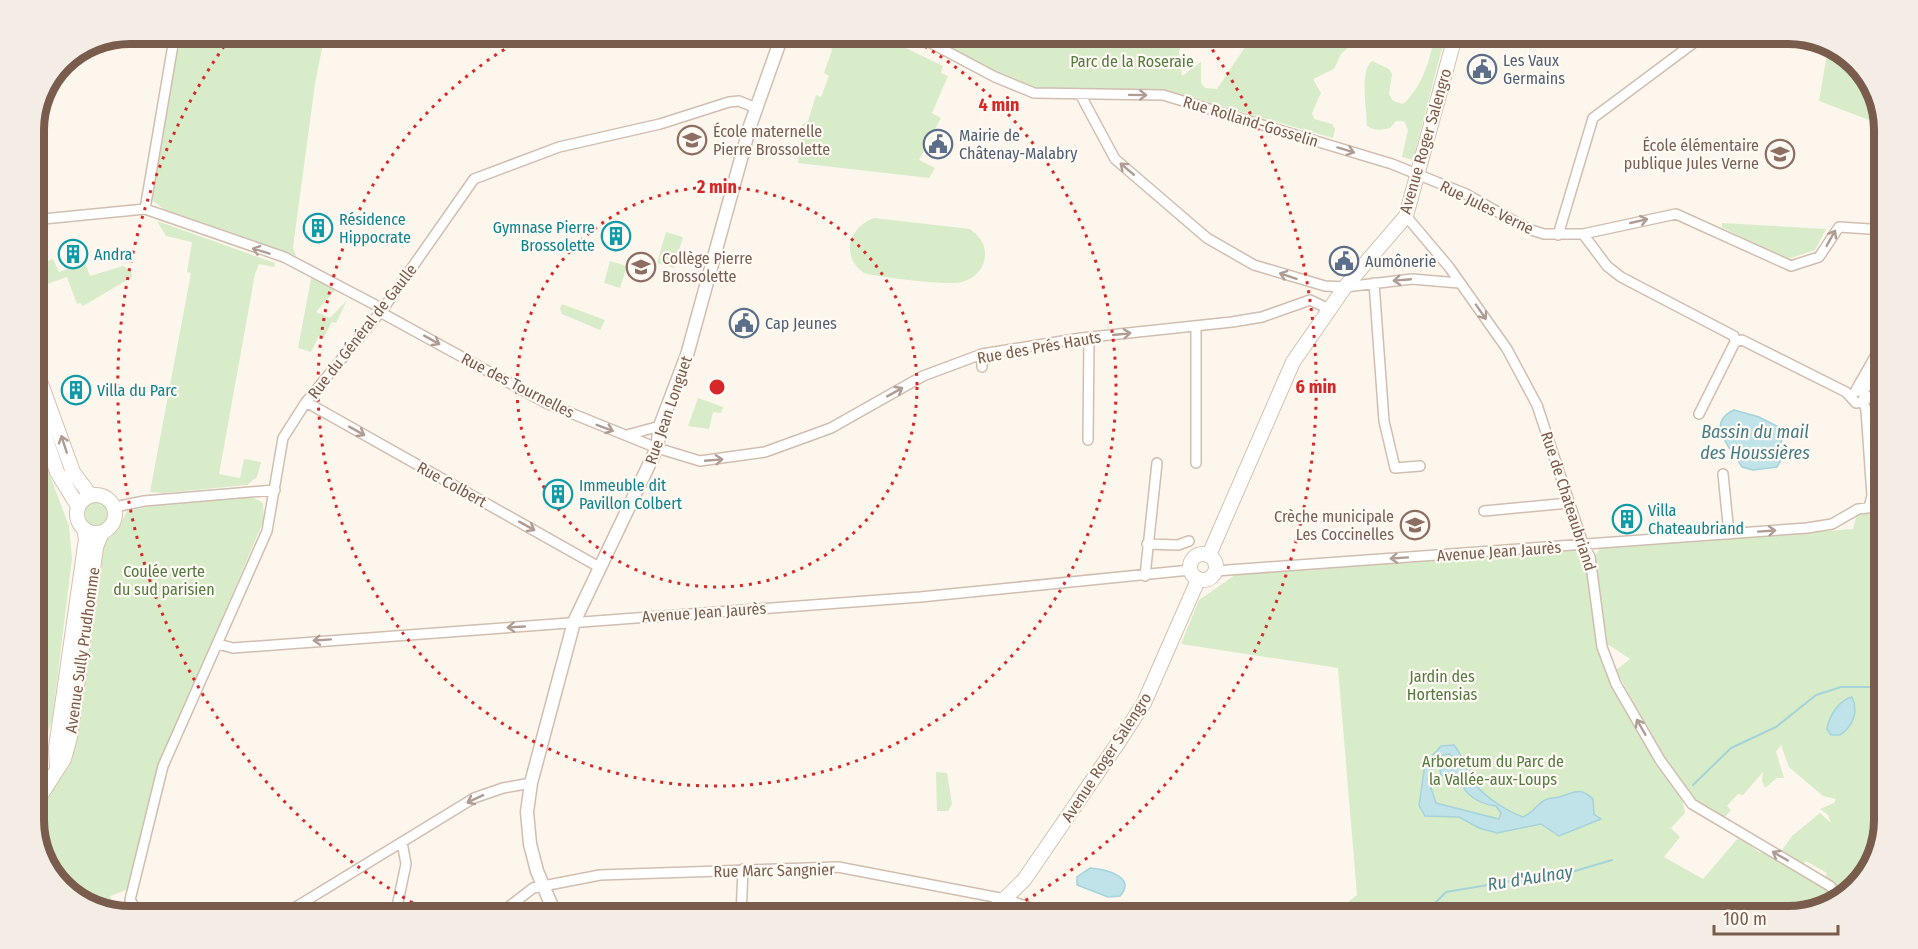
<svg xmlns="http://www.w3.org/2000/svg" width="1918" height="949" viewBox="0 0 1918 949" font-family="'Fira Sans Condensed',sans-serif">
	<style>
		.green { fill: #d8ecc9 }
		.water { fill: #bfe3e8; stroke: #a5d3da; stroke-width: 1.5; fill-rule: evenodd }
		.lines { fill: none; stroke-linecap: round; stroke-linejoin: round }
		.stream { stroke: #a5d3da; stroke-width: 2 }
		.minor-casing { stroke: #d1beb0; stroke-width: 12 }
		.tertiary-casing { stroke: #d1beb0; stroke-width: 15 }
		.secondary-casing { stroke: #d6c0b0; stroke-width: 16 }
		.minor { stroke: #fff; stroke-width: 9 }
		.tertiary { stroke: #fff; stroke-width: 12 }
		.secondary { stroke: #fff; stroke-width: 14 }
		.oneway { stroke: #af9d94 }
		.ring { fill: none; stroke: #d62828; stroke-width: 3; stroke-dasharray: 3 6 }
		.labels { text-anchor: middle; stroke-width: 4.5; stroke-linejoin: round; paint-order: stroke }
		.service-label { font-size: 16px; fill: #4e5e75; stroke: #fffaf3; text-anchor: start }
		.park-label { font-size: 16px; fill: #537a41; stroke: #fffaf3 }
		.street-label { font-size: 16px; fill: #7a5c4d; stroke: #fffaf3 }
		.education-label { font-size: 16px; fill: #785e54; stroke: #fffaf3; text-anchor: start }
		.culture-label { font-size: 16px; fill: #0d838f; stroke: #fffaf3; text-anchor: start }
		.water-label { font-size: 18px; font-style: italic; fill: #437c86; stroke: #fffaf3 }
		.rim { fill: none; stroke: #7a5c4d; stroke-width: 8 }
		.centre { fill: #d62828; stroke: #fffaf3; stroke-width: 3 }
		.ring-label { font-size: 18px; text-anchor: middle; font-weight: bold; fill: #d62828; stroke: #fffaf3; stroke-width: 4.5; stroke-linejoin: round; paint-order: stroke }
	</style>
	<rect width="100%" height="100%" fill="#fdf6ec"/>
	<path class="green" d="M177,33H325L315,84L293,247L296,256L165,210L151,199Z
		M826,33L859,38L860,33H877L876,39L904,47L943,66L941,73L948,76L932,113L941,118L919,160L935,168L929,178L798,163L802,125L808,121L816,95L821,97L829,76L824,73L832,50Z
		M924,33H1186L1179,52L1182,76L1201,62V83L1205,88L1217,89L1243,50L1259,33L1294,37L1300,47L1304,44L1306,33H1364L1341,54L1334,69L1313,79L1321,93L1312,113L1314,119L1332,124L1335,129L1333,138L1166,90L1035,88L994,72Z
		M1425,33H1446L1413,160L1402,157L1408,130L1404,121H1396L1390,128C1381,130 1375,131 1367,126C1367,110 1359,71 1372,61L1389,69L1392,74L1389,94L1393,101L1403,104C1419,90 1427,69 1432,48L1423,38Z
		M1829,42L1869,76L1885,126L1819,101Z
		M874,218L970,229C979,236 986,244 985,256C984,269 974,279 962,282C947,286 879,277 864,273C840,256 849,227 874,218Z
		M157,221L275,263L274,267L259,264L255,274L219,474L240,478L244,459L261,462L257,477L247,485L164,493L150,492L191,273L187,272L192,242L166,236Z
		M1722,223L1826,229L1815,250L1785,260L1722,227Z
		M666,232L683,237L674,268L657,263Z
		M53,259L59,272L85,263L90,276L123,266L131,270L132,277L83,306L80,303L77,304L67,277L33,289V267Z
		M610,261L627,266L620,288L604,283Z
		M312,274L336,289L316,312L330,318L347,300L336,323L332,322L324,337L319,336L311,352L298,348Z
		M562,304L605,320L600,330L562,314L560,309Z
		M698,398L723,407L721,413L713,412L709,429L688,426Z
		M33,431L69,526L72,559L52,721L33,772Z
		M252,497L263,503L264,520L159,765L129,889L110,896L113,905L131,902L129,916L103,910L89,896L86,905L49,873L33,820L61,774L99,545L117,531L127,511L161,504Z
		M85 514a12 12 0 1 1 24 0a12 12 0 1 1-24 0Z
		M1885,511V819L1875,862L1847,894L1824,879L1827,873L1806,861L1802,866L1780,853L1792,836L1820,813L1831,823L1828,815L1820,809L1834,803L1836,799L1823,796L1789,767L1781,745L1776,752L1784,778H1777L1765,788L1762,781L1763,772L1743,795L1738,794L1727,806L1731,810L1724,818L1698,803L1664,759L1616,670L1630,659L1609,645L1608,647L1595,556L1600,548L1853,529L1857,515Z
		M1574,549L1579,557L1588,560L1598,642L1653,759L1682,797L1685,813L1671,828L1680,837L1664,857L1703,879L1739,837L1760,853L1765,850L1827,888L1831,903L1789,916H1330L1357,895L1338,668L1181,644L1199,600L1235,575Z
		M936,772L947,773L952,804L948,811H937Z"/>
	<path class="water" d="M1734,410L1759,417L1787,431L1780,444L1787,449L1777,467L1753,470L1742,467C1731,448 1704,424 1734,410Z
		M1852,697C1859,712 1853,726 1840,735H1831L1827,729C1829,716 1839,700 1852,697Z
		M1454,745C1464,757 1466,772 1475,784C1486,798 1507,811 1523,817C1533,813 1537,804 1545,800C1550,797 1554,799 1559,797C1573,793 1580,786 1593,799L1594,814L1601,819L1559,836L1541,824L1497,833L1479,828L1459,817L1425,816L1419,805L1425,764L1441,746ZM1449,754L1455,758L1453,765H1446L1440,770L1441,776L1446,773L1461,776C1460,794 1480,804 1496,806L1501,813L1499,819L1436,803L1428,779L1434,766L1443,755Z
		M1090,868C1103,869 1138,876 1120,896L1108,897L1077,885V877Z"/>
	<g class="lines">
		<path class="stream" d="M1693,785L1731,748L1776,727L1816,695L1841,687H1885
			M1422,916L1446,892L1546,875L1558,876L1612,860"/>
		<g class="minor-casing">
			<path id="minor" d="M912,33L995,77L1034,93L1163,95L1392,164L1466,194L1528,229L1544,234H1583L1676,214L1791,266L1819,257L1839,227L1885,230
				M1080,94L1115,159L1207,238L1254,265L1325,286L1345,287L1412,279L1459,283
				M145,209L175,33
				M1406,216L1449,267L1507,349L1537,405L1583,544L1590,557L1602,647L1616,684L1660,760L1692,804L1830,886L1841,900
				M33,220L145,209L284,257L383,309
				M1583,234L1607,266L1621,277L1734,336L1735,342L1742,340L1846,392L1856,403L1862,402L1865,395L1858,389L1851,396
				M1558,235L1593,118L1707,33
				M1374,283L1384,421L1395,468L1420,466
				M380,312L546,403L657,448L700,461L765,452L831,428L923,376L982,354L1081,338L1232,322L1262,317L1310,300L1329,309
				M982,354V367
				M1856,390L1885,339
				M1863,392L1885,354
				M1865,395L1885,406
				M1863,401L1866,410L1872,496L1869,507
				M306,402L599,567
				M1699,414L1735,342
				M627,435L660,426
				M1088,440L1089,337
				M1196,463V326
				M1723,474L1729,534
				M115,507L144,501L275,490
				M1484,511L1569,503
				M1147,544L1178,545L1189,541
				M1215,571L1807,528L1832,524L1858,509L1885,506
				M1145,576L1157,463
				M218,644L233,648L920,597L1190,570
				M141,916L130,900L163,766L267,531L283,438L306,402L383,309L474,179L559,147L660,124L729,102L739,101L756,108
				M281,916L474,798L503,788L531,783
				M395,916L406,864L402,842
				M497,916L533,888L600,875L838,867L1005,899L1054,916
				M741,916L743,869"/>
		</g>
		<g class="tertiary-casing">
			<path id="tertiary" d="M556,916L537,871L530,844L527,812L531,783L574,622L657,448L660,426L687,355L750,126L783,33"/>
		</g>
		<g class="secondary-casing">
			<path id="secondary" d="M33,362L73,472L90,495
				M33,401L57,472L78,506
				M77 514a19 19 0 1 1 38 0a19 19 0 1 1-38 0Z
				M1190 567a13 13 0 1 1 26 0a13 13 0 1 1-26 0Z
				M1209,555L1293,362L1345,287L1406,216L1456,33
				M57,766L56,748L86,539L84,529
				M33,807L64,759L70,737L96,547L102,532
				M987,916L1024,880L1118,743L1144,703L1198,580"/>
		</g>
		<use href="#minor" class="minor"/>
		<use href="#tertiary" class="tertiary"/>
		<use href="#secondary" class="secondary"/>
	</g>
	<defs><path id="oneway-shaft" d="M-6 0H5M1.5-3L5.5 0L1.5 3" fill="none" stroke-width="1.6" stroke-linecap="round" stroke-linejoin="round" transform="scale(1.5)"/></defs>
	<g class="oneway">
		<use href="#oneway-shaft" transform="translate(1138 95) rotate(1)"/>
		<use href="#oneway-shaft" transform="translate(1346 150) rotate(17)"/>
		<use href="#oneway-shaft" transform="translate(1127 169) rotate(-140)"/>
		<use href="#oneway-shaft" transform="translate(1639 221) rotate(-13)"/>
		<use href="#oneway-shaft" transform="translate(1831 238) rotate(-61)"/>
		<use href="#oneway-shaft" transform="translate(261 251) rotate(-163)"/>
		<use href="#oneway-shaft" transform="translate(1288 276) rotate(-162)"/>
		<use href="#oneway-shaft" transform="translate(1402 280) rotate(175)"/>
		<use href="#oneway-shaft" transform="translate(1481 312) rotate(55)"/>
		<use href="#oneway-shaft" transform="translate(1122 334) rotate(-6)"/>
		<use href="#oneway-shaft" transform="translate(432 340) rotate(29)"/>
		<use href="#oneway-shaft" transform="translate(895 392) rotate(-29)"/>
		<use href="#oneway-shaft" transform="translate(605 428) rotate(21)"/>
		<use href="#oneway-shaft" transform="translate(357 431) rotate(29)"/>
		<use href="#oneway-shaft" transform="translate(64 444) rotate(-108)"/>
		<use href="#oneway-shaft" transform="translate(714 460) rotate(-5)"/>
		<use href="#oneway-shaft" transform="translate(527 526) rotate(29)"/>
		<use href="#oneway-shaft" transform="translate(1767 531) rotate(-4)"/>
		<use href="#oneway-shaft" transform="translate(1399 558) rotate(176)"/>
		<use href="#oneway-shaft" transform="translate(516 627) rotate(177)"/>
		<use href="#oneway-shaft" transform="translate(322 640) rotate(176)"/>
		<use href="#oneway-shaft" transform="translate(1641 727) rotate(-120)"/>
		<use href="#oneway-shaft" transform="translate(475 799) rotate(155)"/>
		<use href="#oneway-shaft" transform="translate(1780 856) rotate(-150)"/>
	</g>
	<g class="ring">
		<circle cx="717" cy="387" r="200"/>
		<path d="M901 33A399 399 0 1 1 533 33"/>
		<path d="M436 916A599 599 0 0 1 232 35M1202 35A599 599 0 0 1 998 916"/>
	</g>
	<defs>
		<g id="civic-ring" transform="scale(1.5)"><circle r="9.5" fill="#fffaf3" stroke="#5c6f8a" stroke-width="1.5"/><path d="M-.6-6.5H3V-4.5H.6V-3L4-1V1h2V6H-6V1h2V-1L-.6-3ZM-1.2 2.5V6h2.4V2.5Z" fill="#5c6f8a"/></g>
		<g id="school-ring" transform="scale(1.5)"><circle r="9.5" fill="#fffaf3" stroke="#8d6e63" stroke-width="1.5"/><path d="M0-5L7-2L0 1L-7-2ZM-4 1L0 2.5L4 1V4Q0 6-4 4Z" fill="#8d6e63"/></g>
		<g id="building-ring" transform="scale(1.5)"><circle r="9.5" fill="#fffaf3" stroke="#0f9aa8" stroke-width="1.5"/><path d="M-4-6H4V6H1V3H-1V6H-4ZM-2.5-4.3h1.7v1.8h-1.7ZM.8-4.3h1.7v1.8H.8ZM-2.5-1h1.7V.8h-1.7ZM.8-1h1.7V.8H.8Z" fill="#0f9aa8"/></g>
	</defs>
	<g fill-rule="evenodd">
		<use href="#civic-ring" x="1482" y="69"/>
		<use href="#school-ring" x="692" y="140"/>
		<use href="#civic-ring" x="938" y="144"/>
		<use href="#school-ring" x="1780" y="154"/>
		<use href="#building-ring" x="318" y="228"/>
		<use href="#building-ring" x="616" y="236"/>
		<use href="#building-ring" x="73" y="254"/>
		<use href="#civic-ring" x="1344" y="261"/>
		<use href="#school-ring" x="641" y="267"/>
		<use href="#civic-ring" x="744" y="323"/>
		<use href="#building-ring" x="76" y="390"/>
		<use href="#building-ring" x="558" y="494"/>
		<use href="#building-ring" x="1627" y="519"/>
		<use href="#school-ring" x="1415" y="525"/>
	</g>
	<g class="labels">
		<g class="service-label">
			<text x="1503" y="66">Les Vaux<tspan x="1503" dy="18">Germains</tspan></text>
			<text x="959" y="141">Mairie de<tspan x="959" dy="18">Châtenay-Malabry</tspan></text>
			<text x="1365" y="267">Aumônerie</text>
			<text x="765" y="329">Cap Jeunes</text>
		</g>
		<g class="park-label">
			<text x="1132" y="67">Parc de la Roseraie</text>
			<text x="164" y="577">Coulée verte<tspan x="164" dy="18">du sud parisien</tspan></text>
			<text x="1442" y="682">Jardin des<tspan x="1442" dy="18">Hortensias</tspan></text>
			<text x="1493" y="767">Arboretum du Parc de<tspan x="1493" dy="18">la Vallée-aux-Loups</tspan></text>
		</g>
		<g class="street-label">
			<text transform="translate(1251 121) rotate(17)" y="6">Rue Rolland-Gosselin</text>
			<text transform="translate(1425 141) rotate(-74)" y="6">Avenue Roger Salengro</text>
			<text transform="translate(1487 207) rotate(26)" y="6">Rue Jules Verne</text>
			<text transform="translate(362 331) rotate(-52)" y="6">Rue du Général de Gaulle</text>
			<text transform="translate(1039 347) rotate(-10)" y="6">Rue des Prés Hauts</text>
			<text transform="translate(518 385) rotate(27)" y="6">Rue des Tournelles</text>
			<text transform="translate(668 410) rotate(-71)" y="6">Rue Jean Longuet</text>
			<text transform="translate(452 484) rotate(29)" y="6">Rue Colbert</text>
			<text transform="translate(1569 501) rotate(72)" y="6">Rue de Chateaubriand</text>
			<text transform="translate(1499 551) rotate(-4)" y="6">Avenue Jean Jaurès</text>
			<text transform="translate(704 612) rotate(-4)" y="6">Avenue Jean Jaurès</text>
			<text transform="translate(82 650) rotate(-82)" y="6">Avenue Sully Prudhomme</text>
			<text transform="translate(1106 757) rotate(-57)" y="6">Avenue Roger Salengro</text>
			<text transform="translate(774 870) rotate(-1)" y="6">Rue Marc Sangnier</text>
		</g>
		<g class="education-label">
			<text x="713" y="137">École maternelle<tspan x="713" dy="18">Pierre Brossolette</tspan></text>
			<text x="1759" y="151" text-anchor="end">École élémentaire<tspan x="1759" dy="18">publique Jules Verne</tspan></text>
			<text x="662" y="264">Collège Pierre<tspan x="662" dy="18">Brossolette</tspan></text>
			<text x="1394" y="522" text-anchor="end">Crèche municipale<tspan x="1394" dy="18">Les Coccinelles</tspan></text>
		</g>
		<g class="culture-label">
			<text x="339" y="225">Résidence<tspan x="339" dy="18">Hippocrate</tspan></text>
			<text x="595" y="233" text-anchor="end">Gymnase Pierre<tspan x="595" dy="18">Brossolette</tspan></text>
			<text x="94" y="260">Andra</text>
			<text x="97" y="396">Villa du Parc</text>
			<text x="579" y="491">Immeuble dit<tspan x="579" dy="18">Pavillon Colbert</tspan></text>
			<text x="1648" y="516">Villa<tspan x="1648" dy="18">Chateaubriand</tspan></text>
		</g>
		<g class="water-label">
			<text x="1755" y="438">Bassin du mail<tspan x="1755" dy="21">des Houssières</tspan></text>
			<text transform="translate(1530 878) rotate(-9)" y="6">Ru d'Aulnay</text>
		</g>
	</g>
	<path d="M0 0H1918V949H0ZM130 44H1788A86 86 0 0 1 1874 130V820A86 86 0 0 1 1788 906H130A86 86 0 0 1 44 820V130A86 86 0 0 1 130 44Z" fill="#f4ede6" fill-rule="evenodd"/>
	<path class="rim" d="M130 44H1788A86 86 0 0 1 1874 130V820A86 86 0 0 1 1788 906H130A86 86 0 0 1 44 820V130A86 86 0 0 1 130 44Z"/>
	<circle cx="717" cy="387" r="9" class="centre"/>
	<g class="ring-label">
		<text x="999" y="111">4 min</text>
		<text x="717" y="193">2 min</text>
		<text x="1316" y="393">6 min</text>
	</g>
	<path d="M1714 925v9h124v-9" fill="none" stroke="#7a5c4d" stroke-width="3"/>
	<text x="1723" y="925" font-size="18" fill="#7a5c4d" stroke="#fffaf3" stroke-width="4.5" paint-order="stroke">100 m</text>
</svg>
